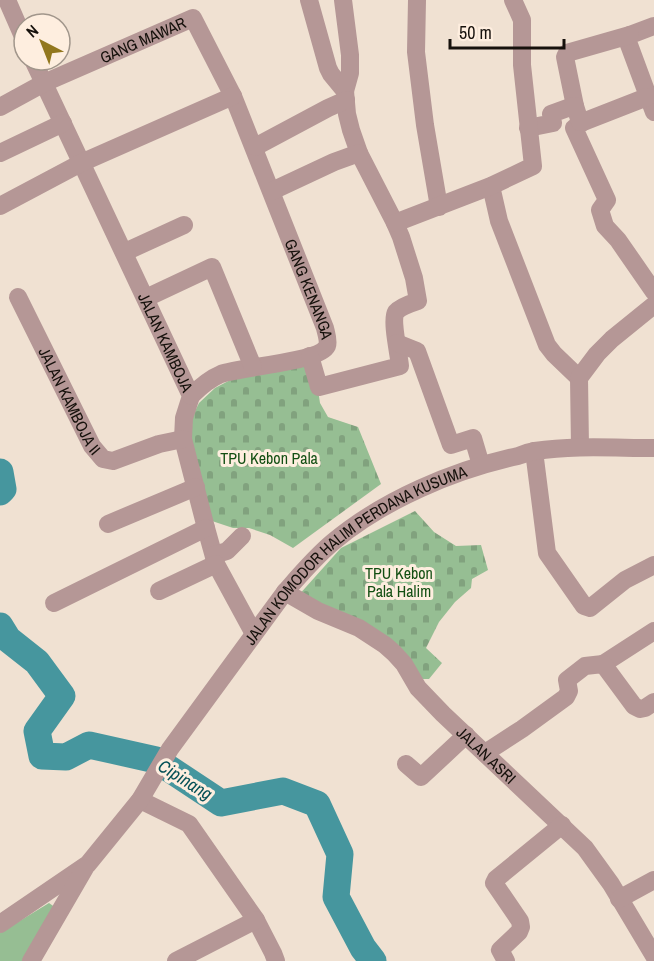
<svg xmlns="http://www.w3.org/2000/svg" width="654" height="961" viewBox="0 0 654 961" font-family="'Archivo Narrow',sans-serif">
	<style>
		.green { fill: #96be93 }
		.cemetery { fill: url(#cemetery-stones) }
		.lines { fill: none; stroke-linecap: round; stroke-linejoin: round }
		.river { stroke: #46969e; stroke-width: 27 }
		.minor { stroke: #b59796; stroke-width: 18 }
		.labels { text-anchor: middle; stroke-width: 6; stroke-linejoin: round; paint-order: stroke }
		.street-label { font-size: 16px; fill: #16110c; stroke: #feeedf }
		.park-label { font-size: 16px; fill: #134f13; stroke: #feeedf }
		.water-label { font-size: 18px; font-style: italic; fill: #075157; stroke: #feeedf }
	</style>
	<defs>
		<pattern id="cemetery-stones" width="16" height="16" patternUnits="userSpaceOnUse" patternTransform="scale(1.5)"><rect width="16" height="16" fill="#96be93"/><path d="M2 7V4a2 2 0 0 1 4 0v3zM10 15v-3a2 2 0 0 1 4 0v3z" fill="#81a27e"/></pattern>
	</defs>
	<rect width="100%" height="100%" fill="#f0e1d2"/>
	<path class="green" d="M49,903L56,908L22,961H0V933Z"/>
	<path class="cemetery" d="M308,360L318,390L320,403L328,417L358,427L381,484L293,548L270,535L249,528H233L212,521L192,445L189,423L199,403L215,388L234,378Z
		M415,511L434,532L456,546L481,545L488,570L472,579L471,588L455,602L439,622L426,648L442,663L429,679H423L297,597L341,548Z"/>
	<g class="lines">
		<path class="river" d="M0,472L3,489L0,492
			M0,626L8,639L37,662L62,696L37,731L42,756L66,757L89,745L156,760L221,803L283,791L317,804L340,854L336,897L363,948L373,961"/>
		<g class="minor">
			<path d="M7,0L24,39"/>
			<path d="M309,0L328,68L331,74L345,91L347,114L351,130L359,153"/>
			<path d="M343,0L350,55V73L345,91"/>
			<path d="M417,0L416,52L425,125L439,207"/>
			<path d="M654,26L630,35L628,42L654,112"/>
			<path id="s1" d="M33,60L191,396L184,418L183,439L206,528L216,564L254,634"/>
			<path d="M575,106L565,57L567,53L630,35"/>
			<path id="s2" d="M0,107L44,83L193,18L233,96L325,328C326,333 329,341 327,346C320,362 239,367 221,374C209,379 200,387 191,396"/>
			<path d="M583,122L574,128L607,200L600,210L605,226L618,240L654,292"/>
			<path d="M528,128L553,123L551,114L573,106H575L580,122H583L647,97"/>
			<path d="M255,147L328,108L346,100"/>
			<path d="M0,153L63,123"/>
			<path d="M491,186L499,221L547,345L554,354L579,378"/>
			<path d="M272,191L334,162L359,153L395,223L401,237L414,278L418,301C412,303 401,306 396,312C391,320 399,355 400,366L319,387L310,356"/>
			<path d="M0,206L81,163L233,96"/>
			<path d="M395,223L491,186L533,166L522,65V20L513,0"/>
			<path d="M125,252L184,225"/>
			<path id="s3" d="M18,297L92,446L103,459L113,461L159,444L183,439"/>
			<path d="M146,298L212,267L253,367"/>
			<path d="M397,343L417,351L451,445L473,438L481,465"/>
			<path d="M580,447L579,378L597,354L612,339L654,305"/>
			<path d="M534,451L547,553L584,606L590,608L625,580L654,565"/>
			<path d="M108,524L196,487"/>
			<path d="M214,555L227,551L242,536"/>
			<path d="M159,591L216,564"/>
			<path id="s4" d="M285,592L318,611L359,628L385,645L394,653L404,664L418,688L443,714L585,848L611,884L654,956"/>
			<path d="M54,603L206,528"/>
			<path d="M603,664L654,631"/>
			<path d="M485,753L522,729L566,697L569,691L567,680L585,666L603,664L634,706L640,709L645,708L654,702"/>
			<path d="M406,764L421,777L466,735"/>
			<path d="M140,800L189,824L256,920L273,953L276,961"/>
			<path d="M619,899L654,880"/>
			<path id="s5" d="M0,924L88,864L140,800L170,749L285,592C300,575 315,557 333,542C383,500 454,470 518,456C523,454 529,452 535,451C574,445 615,448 654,448"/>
			<path d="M31,961L85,868"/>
			<path d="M176,961L256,920"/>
			<path d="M506,961L500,950L519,932L521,927L520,921L494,883L496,879L562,825"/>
		</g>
	</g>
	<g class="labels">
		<g class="street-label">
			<text dy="6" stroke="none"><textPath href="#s2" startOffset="158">GANG MAWAR</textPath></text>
			<text dy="6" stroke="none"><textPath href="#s2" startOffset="508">GANG KENANGA</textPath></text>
			<text dy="6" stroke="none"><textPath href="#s1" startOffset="312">JALAN KAMBOJA</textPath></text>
			<text dy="6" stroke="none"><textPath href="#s3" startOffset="116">JALAN KAMBOJA II</textPath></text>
			<text dy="6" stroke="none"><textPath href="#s5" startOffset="522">JALAN KOMODOR HALIM PERDANA KUSUMA</textPath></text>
			<text dy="6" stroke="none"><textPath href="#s4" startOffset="264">JALAN ASRI</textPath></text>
		</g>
		<g class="park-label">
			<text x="269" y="464">TPU Kebon Pala</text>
			<text x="399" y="579">TPU Kebon<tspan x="399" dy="18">Pala Halim</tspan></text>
		</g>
		<g class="water-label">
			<text transform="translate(185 780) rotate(32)" y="6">Cipinang</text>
		</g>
	</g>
	<g transform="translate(42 42) rotate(318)"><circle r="28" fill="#feeedf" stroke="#a1968b" stroke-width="1.5"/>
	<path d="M0-4.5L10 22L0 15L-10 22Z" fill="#92771d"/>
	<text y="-9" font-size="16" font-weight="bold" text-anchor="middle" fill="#16110c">N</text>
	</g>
	<path d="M450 39v9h114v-9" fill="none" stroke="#16110c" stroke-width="3"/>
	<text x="459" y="39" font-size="18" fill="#16110c" stroke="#feeedf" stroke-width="4.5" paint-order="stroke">50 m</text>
</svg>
